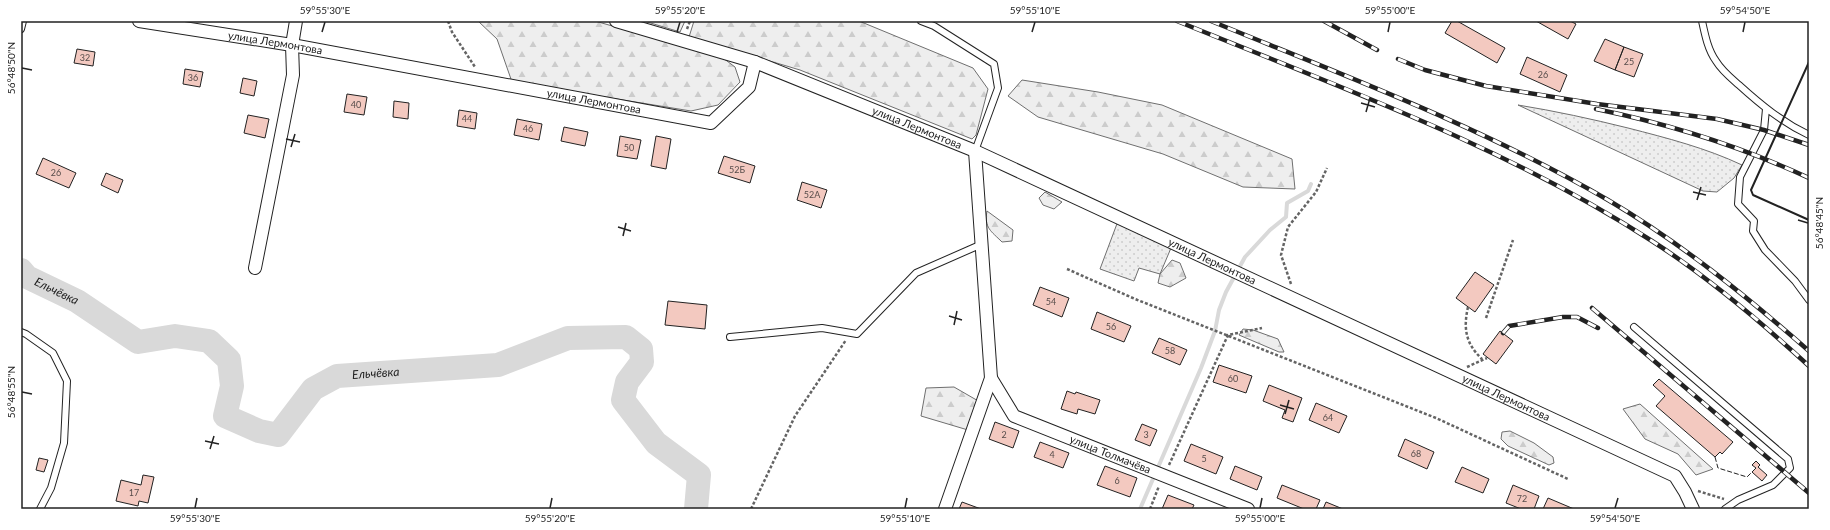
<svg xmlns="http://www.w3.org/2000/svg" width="1830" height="530" viewBox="0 0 1830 530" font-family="Lato,sans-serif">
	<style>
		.grass { fill: url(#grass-dots); stroke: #6f6f6f }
		.forest { fill: url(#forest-firs); stroke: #6f6f6f }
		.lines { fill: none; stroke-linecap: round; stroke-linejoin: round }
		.stream { stroke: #d9d9d9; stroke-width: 4 }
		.river { stroke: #d9d9d9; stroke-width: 24 }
		.building { fill: #f3c9c0; stroke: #222 }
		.service-casing { stroke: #222; stroke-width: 8 }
		.minor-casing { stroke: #222; stroke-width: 14 }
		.path { stroke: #646464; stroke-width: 2.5; stroke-dasharray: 3 2; stroke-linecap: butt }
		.service { stroke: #fff; stroke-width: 6 }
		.minor { stroke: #fff; stroke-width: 12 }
		.rail-casing { stroke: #222; stroke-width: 4.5 }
		.rail { stroke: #fff; stroke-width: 3; stroke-dasharray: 9; stroke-linecap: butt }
		.fence { stroke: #222; stroke-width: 1; stroke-dasharray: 5 2; stroke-linecap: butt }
		.wall { stroke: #222; stroke-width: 2 }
		.ticks { fill: none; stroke: #222; stroke-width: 1.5 }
		.labels { text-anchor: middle; stroke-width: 3; stroke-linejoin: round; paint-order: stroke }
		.number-label { font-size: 9px; fill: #564c4a }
		.street-label { font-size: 11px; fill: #222; stroke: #fff }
		.water-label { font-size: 12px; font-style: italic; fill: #222; stroke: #fff }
		.neatline { fill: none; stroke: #222; stroke-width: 1.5 }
		.ticks-label { font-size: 10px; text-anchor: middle; fill: #222 }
	</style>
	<defs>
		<pattern id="grass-dots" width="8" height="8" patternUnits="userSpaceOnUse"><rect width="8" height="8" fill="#eee"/><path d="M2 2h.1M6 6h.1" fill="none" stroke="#ccc" stroke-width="1.8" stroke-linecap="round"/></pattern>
		<pattern id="forest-firs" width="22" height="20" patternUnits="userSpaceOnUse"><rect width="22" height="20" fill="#eee"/><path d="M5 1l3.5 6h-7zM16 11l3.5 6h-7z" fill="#ccc"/></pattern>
	</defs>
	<rect width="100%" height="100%" fill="#fff"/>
	<path class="grass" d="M1518,105C1555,111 1592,119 1628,128C1667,138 1706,148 1742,165L1734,178L1717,192L1703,191Z
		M1118,221L1171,248L1160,274L1139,268L1134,281L1100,269Z"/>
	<path class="forest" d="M478,21H595L723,58L735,67L740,82L718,105L691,111L512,82L497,39Z
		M644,21H685L680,32Z
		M694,21H859L973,68L988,89L976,135L972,139L800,70L689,37Z
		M1022,80L1098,92L1162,105L1292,159L1295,189L1243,187L1163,154L1038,117L1008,96Z
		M1045,192L1062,202L1054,209L1043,205L1039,198Z
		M987,211L1013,230L1012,241L1002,242C991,231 984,228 987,211Z
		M1172,260L1180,263L1186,278L1170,287L1158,283L1160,274Z
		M1243,329L1253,330L1278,339L1284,352H1279L1239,335Z
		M954,387L980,402L968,430L921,416L926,388Z
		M1640,404L1713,469L1696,475L1678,454L1645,439L1623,409Z
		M1510,431L1534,443L1553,457L1554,463L1549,465L1508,446L1501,439L1502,432Z"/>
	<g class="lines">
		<path class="stream" d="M1140,509L1201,368L1215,331L1219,310L1226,292L1245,257L1270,230L1286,217L1287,203L1308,191L1311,184"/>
		<path class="river" id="s1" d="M21,270L27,277L77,301L138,342L175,336L209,341L229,360L232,386L225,416L259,431L278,435L313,389L337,376L498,365L568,338L626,337L641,349L642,362L627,382L623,400L656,443L699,475L696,509"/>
	</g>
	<path class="building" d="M1452,21H1457L1505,48L1497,63L1445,33Z
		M1536,21H1570L1576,24L1568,39Z
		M1605,39L1624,47L1615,70L1594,61Z
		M1624,47L1643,54L1634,77L1615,70Z
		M77,49L95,52L93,66L74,63Z
		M1527,57L1567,75L1560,92L1520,74Z
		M185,69L203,72L200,87L183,84Z
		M243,78L257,81L254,96L240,93Z
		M347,94L367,97L364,115L344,112Z
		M394,101L409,103L408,119L393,117Z
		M459,110L477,113L475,129L457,126Z
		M248,115L269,119L265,138L244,133Z
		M517,119L542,124L539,140L514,135Z
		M564,127L588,132L585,146L561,141Z
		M620,136L641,140L637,159L617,156Z
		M656,136L671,139L666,169L651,166Z
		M724,156L755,166L750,183L718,173Z
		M43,158L76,173L69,188L36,174Z
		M106,173L123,180L118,193L101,185Z
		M802,182L827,190L821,208L797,200Z
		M1475,272L1494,285L1475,312L1456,298Z
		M1040,287L1069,298L1062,317L1033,305Z
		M668,301L707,305L705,329L665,325Z
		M1097,312L1131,326L1124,342L1091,329Z
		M1500,331L1513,341L1496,364L1483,354Z
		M1159,338L1187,350L1180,365L1152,353Z
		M1219,365L1252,376L1246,393L1213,382Z
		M1659,379L1733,442L1722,454L1720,452L1715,457L1656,406L1665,396L1653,385Z
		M1269,385L1302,398L1293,422L1282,418L1285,410L1263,401Z
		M1067,391L1075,394L1076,392L1100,400L1095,414L1078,409L1077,414L1061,409Z
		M1316,403L1347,416L1339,433L1309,420Z
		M995,422L1019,431L1013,448L989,439Z
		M1142,424L1157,430L1150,446L1135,440Z
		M1405,439L1434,452L1427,469L1398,456Z
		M1040,442L1069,453L1063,468L1034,457Z
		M1191,444L1223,457L1216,474L1184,461Z
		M39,458L48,460L44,472L36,470Z
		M1756,461L1760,465L1758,467L1767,475L1762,481L1752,472L1756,468L1752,465Z
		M1105,466L1137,478L1130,497L1097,485Z
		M1235,466L1262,477L1257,490L1230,479Z
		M1462,467L1489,479L1483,493L1455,482Z
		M143,475L154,477L148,503L139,501L138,506L116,501L121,480L141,485Z
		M1282,485L1320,500L1316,509H1304L1277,498Z
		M1513,485L1539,496L1534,509H1521L1506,503Z
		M1168,495L1194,505L1192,509H1162Z
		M1548,498L1574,509H1543Z
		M962,502L981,509H959Z
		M1326,502L1343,509H1323Z"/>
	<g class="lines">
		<g class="service-casing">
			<path id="service" d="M921,21L934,26L994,64L998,88L975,151
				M1702,21C1705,35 1708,50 1716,61C1722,71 1731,78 1739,85C1761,105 1782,122 1809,135
				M21,29L23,21
				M1766,109L1764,130L1740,177L1738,204L1754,221L1753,231L1765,250L1795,281L1809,300
				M1634,327L1788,459L1790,468L1773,485L1738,500L1725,509
				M21,332L26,334L53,353L67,381L64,443L51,488L40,509
				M730,337L822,328L857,334L916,273L982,244"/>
		</g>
		<g class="minor-casing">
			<g id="minor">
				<path id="s2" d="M139,21L292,45L711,123L749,87L755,62L975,151L1675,476L1685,492L1693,509"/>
				<path d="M616,21L755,62"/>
				<path d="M255,268L293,75L292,45L296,21"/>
				<path id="s3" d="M991,378L1014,416L1248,509"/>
				<path d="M945,509L991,378L975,151"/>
			</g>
		</g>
		<path class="path" d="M448,21L452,32L475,67
			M687,29L690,21
			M1067,269L1135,299L1436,418L1568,479
			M1291,284L1281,255L1288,227L1316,192L1327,168
			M1468,307C1463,329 1466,344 1482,359
			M1486,318L1513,240
			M1467,367L1487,358
			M1169,465L1228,335L1262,328
			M1698,491L1724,499
			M751,509L795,416L846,340
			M1150,509L1159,486"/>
		<use href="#service" class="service"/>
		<use href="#minor" class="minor"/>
		<g class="rail-casing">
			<path id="rail" d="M1177,21C1339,87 1505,146 1652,241C1708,277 1760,321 1809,366
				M1211,21C1345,76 1482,127 1608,200C1681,243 1745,295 1809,351
				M1324,21L1377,50
				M1398,59L1425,70L1486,86L1597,104L1717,119L1764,130L1809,145
				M1596,109C1669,124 1740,146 1809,178
				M1592,308L1809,493
				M1503,333L1509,326L1563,317H1577L1598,328"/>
		</g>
		<use href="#rail" class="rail"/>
		<path class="fence" d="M1715,457L1718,468L1747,477L1752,472"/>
		<path class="wall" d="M1809,62L1751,190L1753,195L1809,220"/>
	</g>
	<path class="ticks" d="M322,32L325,22M677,32L680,22M1032,32L1035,22M1388,32L1390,22M1743,32L1745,22M22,68L32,70M1361,103L1375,107M1366,112L1370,98M286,139L300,142M291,147L295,134M1693,192L1706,195M1697,200L1701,187M1798,220L1808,223M618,227L631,231M623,236L626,223M949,316L962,320M954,325L957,311M22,392L32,394M1280,405L1294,409M1285,414L1289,400M205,441L219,444M210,449L214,436M195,508L197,498M550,508L552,498M905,508L907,498M1260,508L1262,498M1615,508L1618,498"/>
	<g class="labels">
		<g class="number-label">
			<text x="85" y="61">32</text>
			<text x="1629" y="65">25</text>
			<text x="1543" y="78">26</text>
			<text x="193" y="81">36</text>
			<text x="356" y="108">40</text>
			<text x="467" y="122">44</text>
			<text x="528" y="132">46</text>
			<text x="629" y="151">50</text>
			<text x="737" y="173">52Б</text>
			<text x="56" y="176">26</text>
			<text x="812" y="198">52А</text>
			<text x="1051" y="305">54</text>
			<text x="1111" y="330">56</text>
			<text x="1170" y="354">58</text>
			<text x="1233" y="382">60</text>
			<text x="1328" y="421">64</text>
			<text x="1004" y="438">2</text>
			<text x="1146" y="438">3</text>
			<text x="1416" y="457">68</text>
			<text x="1052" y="458">4</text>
			<text x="1204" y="462">5</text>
			<text x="1117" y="484">6</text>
			<text x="134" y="496">17</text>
			<text x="1522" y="502">72</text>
		</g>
		<g class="street-label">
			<text dy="4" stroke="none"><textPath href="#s2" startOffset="138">улица Лермонтова</textPath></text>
			<text dy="4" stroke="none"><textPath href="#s2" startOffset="462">улица Лермонтова</textPath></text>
			<text dy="4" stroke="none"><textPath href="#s2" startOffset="834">улица Лермонтова</textPath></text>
			<text dy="4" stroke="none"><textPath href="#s2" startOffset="1158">улица Лермонтова</textPath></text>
			<text dy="4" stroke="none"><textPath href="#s2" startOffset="1482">улица Лермонтова</textPath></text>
			<text dy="4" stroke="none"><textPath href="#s3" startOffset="148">улица Толмачёва</textPath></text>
		</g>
		<g class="water-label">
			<text dy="4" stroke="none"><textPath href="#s1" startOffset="42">Ельчёвка</textPath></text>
			<text dy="4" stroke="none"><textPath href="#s1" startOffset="475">Ельчёвка</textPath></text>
		</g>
	</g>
	<rect width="1830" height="530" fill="none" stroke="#ffffff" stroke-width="44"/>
	<rect x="22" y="22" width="1786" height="486" class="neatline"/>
	<g class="ticks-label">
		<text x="325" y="14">59°55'30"E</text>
		<text x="680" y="14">59°55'20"E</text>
		<text x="1035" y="14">59°55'10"E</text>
		<text x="1390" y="14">59°55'00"E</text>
		<text x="1745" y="14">59°54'50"E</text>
		<text transform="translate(11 68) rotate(-90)" y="4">56°48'50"N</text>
		<text transform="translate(1819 223) rotate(-90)" y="4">56°48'45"N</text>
		<text transform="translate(11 392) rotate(-90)" y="4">56°48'55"N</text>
		<text x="195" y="522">59°55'30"E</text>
		<text x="550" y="522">59°55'20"E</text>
		<text x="905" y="522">59°55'10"E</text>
		<text x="1260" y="522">59°55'00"E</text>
		<text x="1615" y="522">59°54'50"E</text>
	</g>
</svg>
